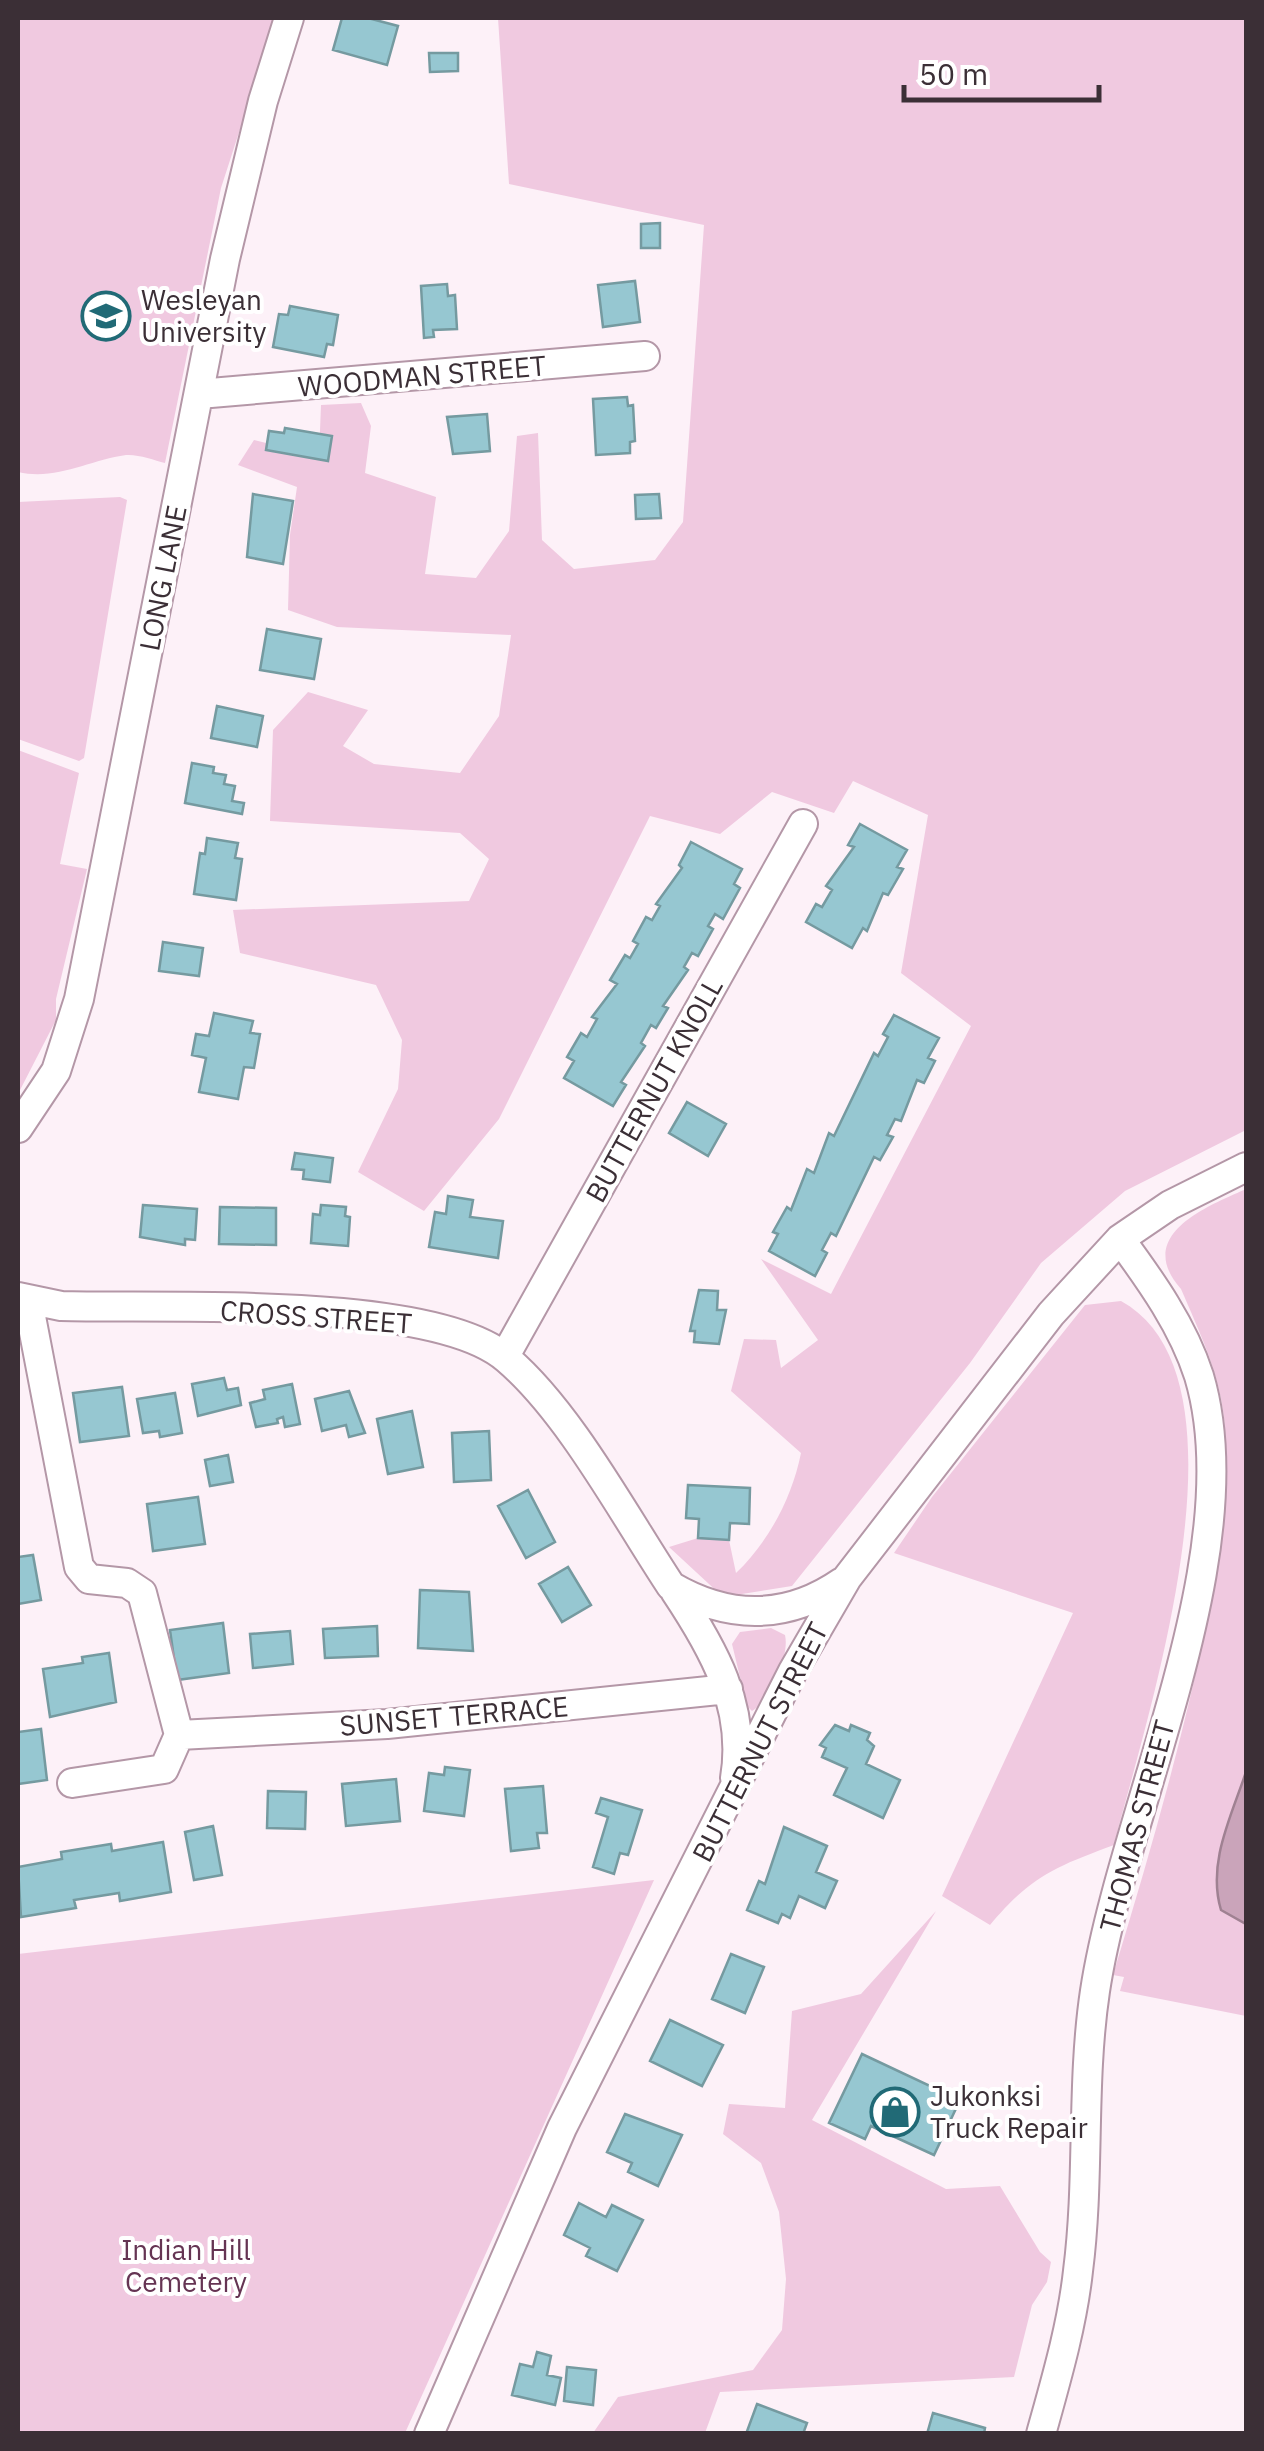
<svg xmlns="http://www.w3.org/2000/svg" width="1264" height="2451" viewBox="0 0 1264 2451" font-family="'IBM Plex Sans',sans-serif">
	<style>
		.green { fill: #f0c9e0 }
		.water { fill: #caa4ba; stroke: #9f8192; stroke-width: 2.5 }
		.building { fill: #96c7d1; stroke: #759aa0; stroke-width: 2.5 }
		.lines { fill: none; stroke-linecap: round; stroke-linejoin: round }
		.minor-casing { stroke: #b497a7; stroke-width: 32 }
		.minor { stroke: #fff; stroke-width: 28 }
		.labels { text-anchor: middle; stroke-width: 8; stroke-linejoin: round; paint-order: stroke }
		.poi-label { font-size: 28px; fill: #3b2f36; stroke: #fff; text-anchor: start }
		.street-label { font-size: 28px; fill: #3b2f36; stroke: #fff }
		.park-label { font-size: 28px; fill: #653453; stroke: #fff }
	</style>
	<rect width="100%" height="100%" fill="#fdf1f8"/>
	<path class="green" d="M18,18H276L221,188L165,463C154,460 138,454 126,455C89,460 56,481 18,472Z
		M498,18H1246V1130L1125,1191L1041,1263L970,1363L792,1586L723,1597L669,1547L698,1538L729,1540L736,1573C769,1541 792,1498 801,1453L731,1391L744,1339L776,1340L781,1368L818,1340L761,1259L831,1294L971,1026L901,973L928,815L853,781L834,813L772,792L720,834L650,816L499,1119L424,1211L358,1172L398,1089L402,1040L376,985L240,953L233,910L469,901L489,859L460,833L270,821L273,730L308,692L368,710L343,746L374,764L460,773L499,716L511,635L337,627L288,610L290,535L297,487L238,465L254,440L319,456L321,405L361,403L371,426L365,473L436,497L425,574L476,578L509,531L517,436L538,433L542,540L574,569L655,560L683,522L704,225L509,184Z
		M120,497L127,500L84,758L79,761L18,739V502Z
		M18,750L79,773L60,864L87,869L56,999V1020L18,1094Z
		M1246,1189V2016L1120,1991L1124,1977L1113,1975C1144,1873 1174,1771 1197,1667C1216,1585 1233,1502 1224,1418C1219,1372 1199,1331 1181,1289C1133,1235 1208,1206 1246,1189Z
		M1121,1301C1261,1378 1144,1724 1114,1845C1055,1867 1031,1876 990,1925L942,1896L1073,1613L894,1553L932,1497L1085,1305Z
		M771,1628L785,1635C790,1655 770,1702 752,1711L747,1706L732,1644L740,1632Z
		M654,1880L405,2433H18V1954Z
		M936,1911L812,2120L946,2189L1000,2186L1040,2252L1051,2262L1047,2282L1032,2305L1014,2377L720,2392L705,2433H593L618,2397L753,2370L782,2330L786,2279L779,2212L761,2163L723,2134L729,2104L785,2108L792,2011L861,1994Z"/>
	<path class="water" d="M1246,1772V1924L1221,1910C1207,1863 1231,1817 1246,1772Z"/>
	<path class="building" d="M342,18H368L398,26L387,65L333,50Z
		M429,53H458V71L430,72Z
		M660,223V248H641V224Z
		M635,281L640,322L603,327L598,285Z
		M447,284L448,296L455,295L457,329L433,330L434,337L424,338L421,286Z
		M290,306L338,315L333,345L327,344L324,357L273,347L279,314L288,315Z
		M627,397L628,406L633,405L635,441L630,442V453L596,455L593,399Z
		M487,414L490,451L453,454L447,417Z
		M285,428L332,436L328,461L266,450L269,431L284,433Z
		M253,494L293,501L283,564L247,557Z
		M659,494L661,518L636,519L635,495Z
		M267,629L321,639L314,679L260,670Z
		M217,706L263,716L257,747L211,738Z
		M192,763L214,767L213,773L226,775L224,784L235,786L232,801L244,803L242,814L185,803Z
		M860,824L907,850L897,867L903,869L888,895L883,893L867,931L863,928L852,948L806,922L816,904L822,907L832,890L826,886L854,847L848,845Z
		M207,838L238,843L235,858L242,859L236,900L194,894L200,853L205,854Z
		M691,842L742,869L734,884L740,888L723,919L715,914L708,926L713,929L698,956L692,953L684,967L688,970L663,1006L668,1008L656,1028L651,1025L641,1043L645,1046L621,1082L626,1085L613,1106L564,1078L574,1061L567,1057L581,1033L587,1037L597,1019L592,1017L617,984L610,980L625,955L630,958L638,944L633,941L646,917L652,920L660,906L656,904L682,868L679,865Z
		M163,942L203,948L199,976L159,971Z
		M214,1013L253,1021L250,1033L260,1034L254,1068L244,1067L238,1099L199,1092L206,1058L192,1055L196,1034L209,1036Z
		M894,1015L939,1038L928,1058L935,1061L924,1083L917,1080L901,1121L895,1119L887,1135L893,1137L880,1160L874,1157L836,1236L831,1233L822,1250L827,1253L815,1276L769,1251L778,1234L773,1232L787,1207L791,1210L807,1169L814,1173L829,1133L834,1136L874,1053L878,1056L888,1037L883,1034Z
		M687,1102L726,1124L708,1156L669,1133Z
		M295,1153L333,1158L330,1182L303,1179L304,1170L292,1169Z
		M448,1196L473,1200L470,1217L503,1221L498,1258L429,1247L435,1212L446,1214Z
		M143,1205L197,1209L195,1240L185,1239V1245L140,1237Z
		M321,1205L346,1207L345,1216L350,1217L348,1246L311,1243L313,1214L320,1215Z
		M220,1207L276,1208V1245L219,1244Z
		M699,1290L718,1291L717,1310H726L719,1344L694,1342L695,1331H690Z
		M224,1378L227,1390L238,1388L241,1405L198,1416L192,1384Z
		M292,1384L300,1424L285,1427L283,1417L277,1419L278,1423L256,1427L250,1403L265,1399L263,1390Z
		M122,1387L129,1436L80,1442L73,1393Z
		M349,1391L365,1433L349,1437L346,1425L322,1431L315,1399Z
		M175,1393L182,1433L160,1437L159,1431L143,1433L137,1399Z
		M412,1411L423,1467L388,1474L377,1419Z
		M489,1431L491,1480L454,1482L452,1433Z
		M228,1455L233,1482L210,1486L205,1460Z
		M688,1485L750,1488L749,1524L730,1523L729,1540L698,1538L699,1519L686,1518Z
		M528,1490L555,1542L526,1558L498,1506Z
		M198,1497L205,1544L153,1551L147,1504Z
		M33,1555L41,1600L18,1604V1557Z
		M568,1567L591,1605L562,1622L539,1584Z
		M420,1590L469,1592L473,1651L418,1648Z
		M223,1623L229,1673L177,1680L170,1630Z
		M377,1626L378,1656L325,1658L323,1629Z
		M290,1631L293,1664L253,1668L250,1634Z
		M109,1653L116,1702L50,1717L43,1669L83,1663L82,1657Z
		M835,1725L849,1731L851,1725L870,1733L867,1740L874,1746L866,1764L900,1780L883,1818L834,1795L847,1768L822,1757L826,1748L820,1745Z
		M41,1729L47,1780L18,1784V1732Z
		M445,1767L470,1770L464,1816L424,1811L429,1773L444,1775Z
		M396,1779L400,1821L346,1826L342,1784Z
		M543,1786L547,1833H537L539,1848L511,1851L505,1789Z
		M268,1791L306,1792L305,1829L267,1828Z
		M601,1798L642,1810L628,1855L620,1853L614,1874L593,1867L608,1817L596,1813Z
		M213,1826L222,1875L194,1880L185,1832Z
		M784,1827L827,1846L816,1872L837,1881L825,1908L799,1896L790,1918L782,1914L778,1923L747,1910L759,1881L765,1884Z
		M163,1842L171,1892L120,1901L119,1893L74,1900L76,1908L21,1917L18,1867L62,1859L61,1852L111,1844L112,1851Z
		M731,1954L764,1967L745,2013L712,1999Z
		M670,2020L723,2045L702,2086L650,2061Z
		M862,2054L960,2100L934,2155L871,2126L865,2139L829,2123Z
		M625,2114L682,2135L658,2186L628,2172L632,2163L607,2152Z
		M579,2203L606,2217L612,2205L643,2220L617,2271L586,2256L590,2248L564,2235Z
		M537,2352L551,2356L547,2375L561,2378L555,2405L512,2395L520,2364L533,2367Z
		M567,2367L596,2370L593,2405L564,2401Z
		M757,2404L807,2423L803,2434H746Z
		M933,2413L985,2428L984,2434H927Z"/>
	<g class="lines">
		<g class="minor-casing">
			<path id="minor" d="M199,394L645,356
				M18,1128L56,1071L79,999L225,259L263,101L289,18
				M18,1297L61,1306C163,1309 434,1295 507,1359C570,1413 624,1515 671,1586C729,1620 787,1620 842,1582
				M28,1301L79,1567L89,1579L127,1583L142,1593L179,1735L164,1769L72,1783
				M505,1356L803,824
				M675,1591C713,1648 747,1707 735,1778
				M179,1735L387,1724L728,1689
				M429,2434L562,2128L793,1671L847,1578L1051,1314L1120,1239L1170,1205L1246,1167
				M1041,2434C1056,2380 1072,2326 1078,2271C1090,2178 1081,2084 1095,1991C1122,1812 1252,1554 1199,1376C1183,1326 1151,1281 1120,1239"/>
		</g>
		<use href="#minor" class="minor"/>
	</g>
	<defs>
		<g id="university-ring" transform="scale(2.5)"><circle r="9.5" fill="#fff" stroke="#216a76" stroke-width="1.5"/><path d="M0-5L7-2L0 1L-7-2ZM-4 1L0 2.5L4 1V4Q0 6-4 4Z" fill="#216a76"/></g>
		<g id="shop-ring" transform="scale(2.5)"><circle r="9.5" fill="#fff" stroke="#216a76" stroke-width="1.5"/><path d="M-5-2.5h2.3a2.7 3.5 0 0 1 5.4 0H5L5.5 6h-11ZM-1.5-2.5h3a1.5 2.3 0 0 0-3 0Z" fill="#216a76"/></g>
	</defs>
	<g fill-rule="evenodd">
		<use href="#university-ring" x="106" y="316"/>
		<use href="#shop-ring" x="895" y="2112"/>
	</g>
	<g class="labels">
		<g class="poi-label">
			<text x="141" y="310">Wesleyan<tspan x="141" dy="32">University</tspan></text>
			<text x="930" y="2106">Jukonksi<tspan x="930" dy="32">Truck Repair</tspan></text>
		</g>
		<g class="street-label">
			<text transform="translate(422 376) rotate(-5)" y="10">WOODMAN STREET</text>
			<text transform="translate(163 578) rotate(-79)" y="10">LONG LANE</text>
			<text transform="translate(654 1090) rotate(-61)" y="10">BUTTERNUT KNOLL</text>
			<text transform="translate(316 1317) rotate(4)" y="10">CROSS STREET</text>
			<text transform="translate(454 1716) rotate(-5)" y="10">SUNSET TERRACE</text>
			<text transform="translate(760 1742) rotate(-63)" y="10">BUTTERNUT STREET</text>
			<text transform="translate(1137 1826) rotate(-75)" y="10">THOMAS STREET</text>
		</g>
		<g class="park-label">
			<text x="186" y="2260">Indian Hill<tspan x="186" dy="32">Cemetery</tspan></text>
		</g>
	</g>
	<rect width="1264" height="2451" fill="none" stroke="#3b2f36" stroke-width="40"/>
	<path d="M904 85v15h195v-15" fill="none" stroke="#3b2f36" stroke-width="5"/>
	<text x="919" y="85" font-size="30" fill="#3b2f36" stroke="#ffffff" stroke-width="8" paint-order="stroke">50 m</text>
</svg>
